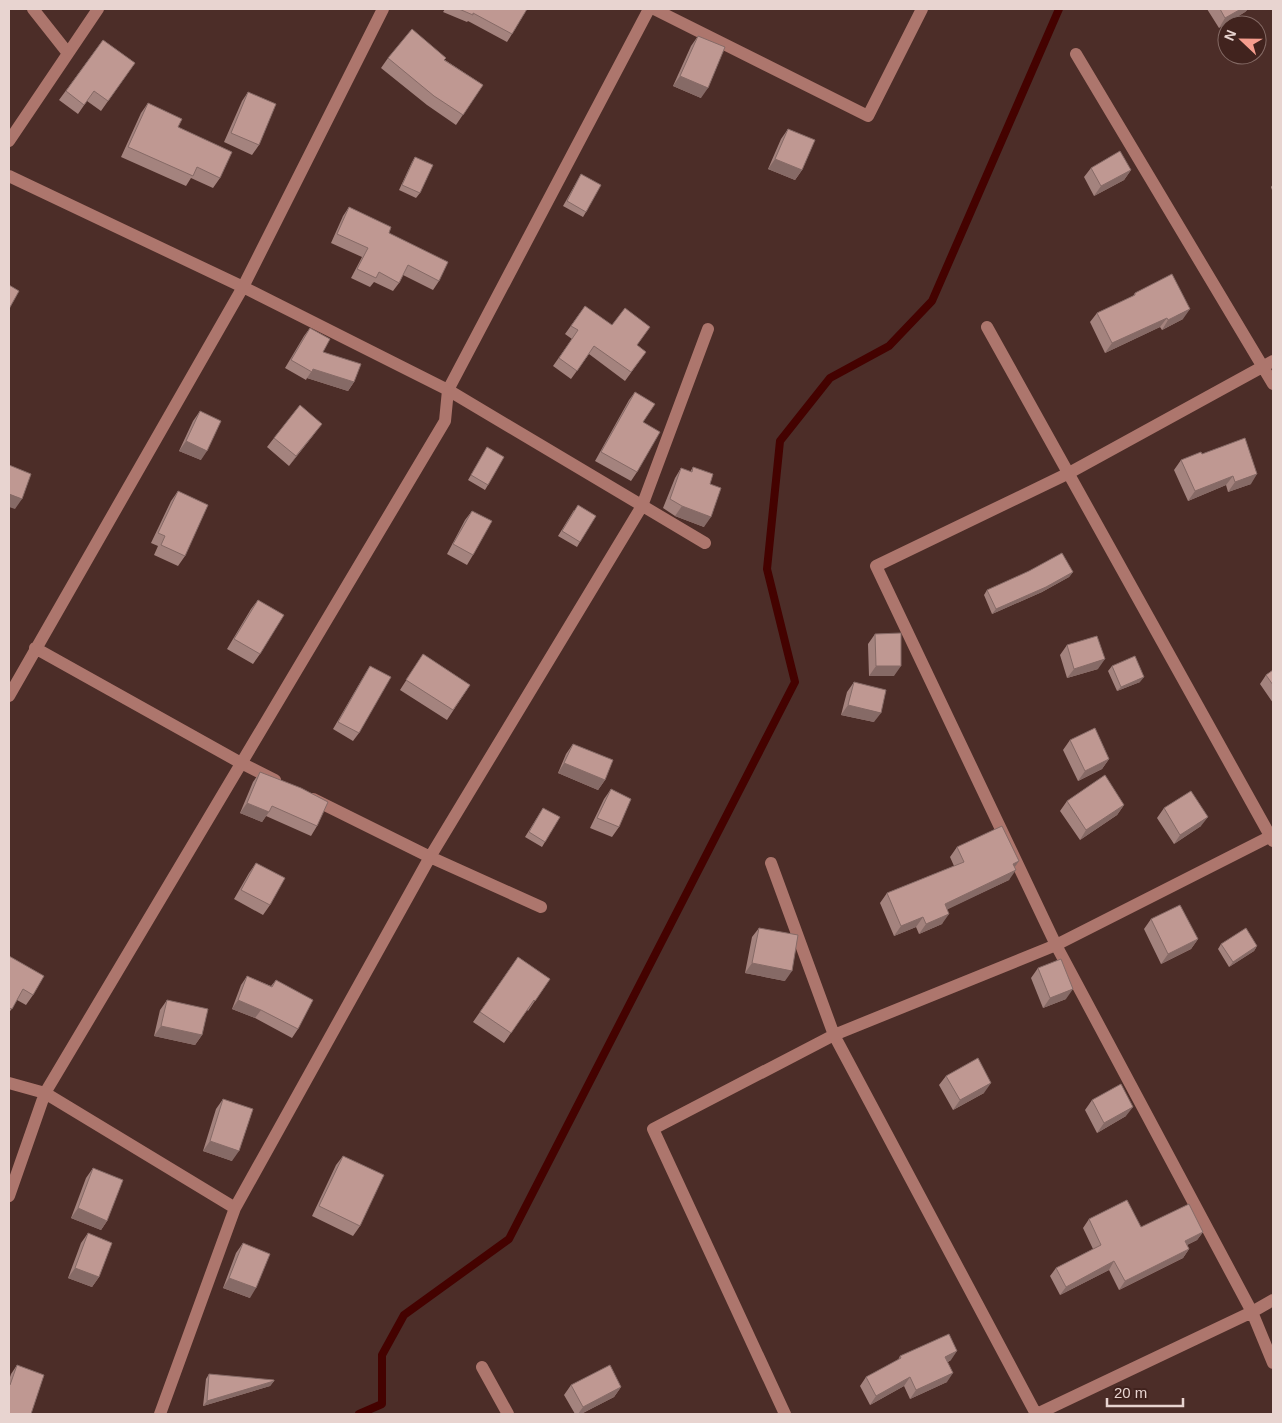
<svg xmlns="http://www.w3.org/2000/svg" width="1282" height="1423" viewBox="0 0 1282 1423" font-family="Arial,sans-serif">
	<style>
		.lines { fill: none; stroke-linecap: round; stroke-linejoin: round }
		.stream { stroke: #440200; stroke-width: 8 }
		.minor { stroke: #ad766d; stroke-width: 12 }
		.wall { fill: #a4837e }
		.shaded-wall { fill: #866a66 }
		.building { fill: #bf9892; stroke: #866a66 }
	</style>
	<rect width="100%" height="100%" fill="#4c2d28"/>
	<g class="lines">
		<path class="stream" d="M359,1414L382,1404V1355L404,1315L509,1239L795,682L767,569L780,441L830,378L889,346L932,301L1059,9"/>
		<path class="minor" d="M33,9L67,52
			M654,9L868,116L922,9
			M1076,54L1273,384
			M9,141L98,9
			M9,176L243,287L448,390L705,543
			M987,327L1273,841
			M1273,361L1069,473L876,566L1056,945L1252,1312L1273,1363
			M35,648L241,763L275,780
			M9,696L243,287L383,9
			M313,799L430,857L541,907
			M771,863L834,1035L1036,1414
			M9,1083L45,1093L235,1208
			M9,1196L45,1093L445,421L448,390L649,9
			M482,1367L508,1414
			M160,1414L235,1208L430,857L642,506L708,329
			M785,1414L653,1129L834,1035L1056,945L1273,835
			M1037,1414L1252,1312L1273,1300"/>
	</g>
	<path class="wall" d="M445,9H527L512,34L507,42L468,21L467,22L443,12Z
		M1207,9H1248L1245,12L1219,28Z
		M698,36L701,98L673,86L691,46Z
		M103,40L135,63L101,111L87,101L78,114L59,100Z
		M388,58L445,60L483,85L456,125L427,105L381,68Z
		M248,92L259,145L252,155L224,142L242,101Z
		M148,103L178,127L220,178L213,188L191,178L186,186L121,157L141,113Z
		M788,129L802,170L795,180L768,169L781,139Z
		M415,157L420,193L416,198L399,190L412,162Z
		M1091,168L1131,170L1124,180L1094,196L1084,177Z
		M581,174L586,212L583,217L563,206Z
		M1273,184V193L1271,187Z
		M349,207L389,233L439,281L433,290L403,275L399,283L393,291L374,282L370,287L351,278L362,257L331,243L343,216Z
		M1135,293L1183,319L1162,330L1160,327L1105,353L1090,322L1097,313L1133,296Z
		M585,306L646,352L625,381L589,354L571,379L553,366L572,339L565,334Z
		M310,328L323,352L354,382L348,391L307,378L306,380L285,368L304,336Z
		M635,392L643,422L637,472L631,481L595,461L629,400Z
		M200,411L201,460L179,451L193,421Z
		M315,433L289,466L267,447L274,438Z
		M487,447L488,485L485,490L468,480Z
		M1202,454L1251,484L1228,492L1226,485L1188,501L1174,470L1181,460Z
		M693,467L710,484L704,527L675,516L663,508L675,478L681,468L690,472Z
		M178,491L185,556L178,566L154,555L158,546L151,543L171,501Z
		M574,510L580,542L577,547L558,536Z
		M472,511L473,555L467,565L447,554L465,520Z
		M1073,572L1069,577L1042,592L992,614L984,595L987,590Z
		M258,600L260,654L253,664L227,649L251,609Z
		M875,634L894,676H869L868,644Z
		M1067,645L1098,669L1067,678L1060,655Z
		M423,654L470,685L447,720L400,690Z
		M370,666L359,733L353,741L333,729L365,674Z
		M1112,666L1140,682L1117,691L1108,671Z
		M1273,670V703L1260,684L1266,675Z
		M854,682L874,722L841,715L847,692Z
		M1070,740L1109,759L1102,769L1078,781L1063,750Z
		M573,744L605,780L598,790L558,773L566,754Z
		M260,772L317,826L311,836L266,816L262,822L240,813L253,782Z
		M611,789L619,827L612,837L590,828L604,799Z
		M1067,801L1124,805L1117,815L1080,840L1060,811Z
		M543,808L545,842L542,847L525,837Z
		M1164,808L1201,826L1174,844L1157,818Z
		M957,847L1014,867L1009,880L947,909L942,924L919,934L916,927L894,936L880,903L887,893L954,866L950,857Z
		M256,863L270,905L263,915L234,899L249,873Z
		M1151,919L1198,939L1191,949L1161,964L1144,929Z
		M759,928L785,981L745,973L752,937Z
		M1221,944L1257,946L1254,951L1229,967L1218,949Z
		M9,956L33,995L26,1005L17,1000L9,1013Z
		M518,957L550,979L528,1011L527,1010L504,1043L473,1022Z
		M1038,968L1066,999L1043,1008L1031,978Z
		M247,976L271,986L276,980L298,1029L292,1038L255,1018L232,1009L241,985Z
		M167,1000L202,1035L195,1045L154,1036L160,1010Z
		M946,1076L984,1093L953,1110L939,1085Z
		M223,1099L232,1161L203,1151L216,1109Z
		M1092,1100L1126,1116L1097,1133L1085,1110Z
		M343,1156L360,1226L353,1236L312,1216L336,1165Z
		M93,1168L107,1221L101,1230L71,1218L86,1178Z
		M1089,1219L1141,1227L1203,1232L1197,1240L1187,1245L1189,1249L1183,1258L1119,1290L1109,1270L1060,1295L1050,1276L1056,1268L1093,1249L1083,1228Z
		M88,1233L99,1277L92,1287L68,1278L81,1243Z
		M243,1243L250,1298L223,1288L236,1253Z
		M900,1356L951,1360L948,1362L947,1382L910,1399L904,1386L870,1405L860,1386L866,1377L898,1360Z
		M17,1365L9,1414V1380L11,1374Z
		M209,1374L274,1381L270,1386L203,1406L206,1379Z
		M571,1385L621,1387L614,1397L581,1414H575L564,1395Z"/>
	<path class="shaded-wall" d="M1241,9H1248L1245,12L1219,28L1225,18Z
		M680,76L708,88L701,98L673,86Z
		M775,159L802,170L795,180L768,169Z
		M1131,170L1124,180L1094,196L1101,186Z
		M1190,309L1183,319L1162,330L1168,320Z
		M1167,318L1160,327L1105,353L1112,343Z
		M313,369L354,382L348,391L307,378Z
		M322,424L315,433L289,466L296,456Z
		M186,441L207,451L201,460L179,451Z
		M1257,474L1251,484L1228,492L1235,482Z
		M1233,476L1226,485L1188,501L1195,491Z
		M9,494L22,499L15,509L9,507Z
		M682,506L711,517L704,527L675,516Z
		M1073,572L1069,577L1042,592L992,614L996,609Z
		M1105,659L1098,669L1067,678L1074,669Z
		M876,666H901L894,676H869Z
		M1144,677L1140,682L1117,691L1121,687Z
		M848,705L881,713L874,722L841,715Z
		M1109,759L1102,769L1078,781L1085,771Z
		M564,763L605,780L598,790L558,773Z
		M247,803L269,812L262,822L240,813Z
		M1124,805L1117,815L1080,840L1086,830Z
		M1208,817L1201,826L1174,844L1180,835Z
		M1019,861L1012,871L1013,864Z
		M1016,870L1009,880L938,914L945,904Z
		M949,914L942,924L919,934L926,924Z
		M923,917L916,927L894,936L901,926Z
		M1198,939L1191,949L1161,964L1168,954Z
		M1257,946L1254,951L1229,967L1233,962Z
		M752,963L792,971L785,981L745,973Z
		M1073,989L1066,999L1043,1008L1050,998Z
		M238,1000L261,1010L255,1018L232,1009Z
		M161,1026L202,1035L195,1045L154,1036Z
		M991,1083L984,1093L953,1110L960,1100Z
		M1133,1107L1126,1116L1097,1133L1104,1123Z
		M210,1141L239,1151L232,1161L203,1151Z
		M78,1208L107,1221L101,1230L71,1218Z
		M1203,1232L1197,1240L1179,1249L1185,1241Z
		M1189,1249L1183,1258L1119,1290L1125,1281Z
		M1114,1261L1109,1270L1060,1295L1066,1287Z
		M75,1268L99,1277L92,1287L68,1278Z
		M229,1278L256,1288L250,1298L223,1288Z
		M957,1351L951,1360L940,1365L945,1357Z
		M953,1373L947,1382L910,1399L916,1390Z
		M910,1377L904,1386L870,1405L876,1396Z
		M274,1381L270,1386L203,1406L207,1401Z
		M621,1387L614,1397L581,1414H578L583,1407Z"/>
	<path class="building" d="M459,9H527L512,34L473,13V15Z
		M1220,9H1241L1225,18Z
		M412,29L446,58L444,60L483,85L463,115L434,96L388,58Z
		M698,36L725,47L708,88L680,76Z
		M103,40L135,63L108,101L94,91L84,105L66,91Z
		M248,92L276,104L259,145L231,133Z
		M148,103L182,119L178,127L232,152L220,178L197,167L193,176L128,147Z
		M788,129L815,140L802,170L775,159Z
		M1120,151L1131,170L1101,186L1091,168Z
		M415,157L433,165L420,193L402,185Z
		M581,174L601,185L586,212L567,201Z
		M349,207L391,227L389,233L448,262L439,281L408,265L399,283L379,272L376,278L357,269L368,248L337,234Z
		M1172,274L1190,309L1168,320L1167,318L1112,343L1097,313L1135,295V293Z
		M9,285L19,291L9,309Z
		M585,306L612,325L625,308L650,327L637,345L646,352L631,372L594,346L577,371L559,358L578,330L571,326Z
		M310,328L330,339L323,352L361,364L354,382L313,369L312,372L291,360Z
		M635,392L655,404L643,422L660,432L637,472L601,452Z
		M300,405L322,424L296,456L274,438Z
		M200,411L221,421L207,451L186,441Z
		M1245,438L1257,474L1235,482L1233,476L1195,491L1181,460L1201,452L1202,454Z
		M487,447L504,457L488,485L471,475Z
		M9,465L31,474L22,499L9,494Z
		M693,467L713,474L710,484L721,488L711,517L682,506L670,499L681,468L692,472Z
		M178,491L208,505L185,556L161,545L165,536L158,533Z
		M578,505L596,516L580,542L562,531Z
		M472,511L492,521L473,555L453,544Z
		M1062,553L1073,572L1046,587L996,609L987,590L1029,571Z
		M258,600L284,615L260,654L234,639Z
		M901,633V666H876L875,634Z
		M1097,636L1105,659L1074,669L1067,645Z
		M423,654L470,685L453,710L406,680Z
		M1135,656L1144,677L1121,687L1112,666Z
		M370,666L391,677L359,733L338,722Z
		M1273,670V685L1266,675Z
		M854,682L886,690L881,713L848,705Z
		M1095,728L1109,759L1085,771L1070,740Z
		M573,744L613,760L605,780L564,763Z
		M260,772L301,788L328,802L317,826L272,806L269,812L247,803Z
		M1105,775L1124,805L1086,830L1067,801Z
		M611,789L631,799L619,827L597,818Z
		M1191,791L1208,817L1180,835L1164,808Z
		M543,808L560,817L545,842L529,832Z
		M1002,826L1019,861L1013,864L1016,870L945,904L949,914L926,924L923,917L901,926L887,893L964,862L957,847Z
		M256,863L285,878L270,905L241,890Z
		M1180,905L1198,939L1168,954L1151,919Z
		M759,928L798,935L792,971L752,963Z
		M1246,928L1257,946L1233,962L1221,944Z
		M9,956L44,976L33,995L23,989L12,1009L9,1008Z
		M518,957L550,979L535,1001L534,1000L511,1033L480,1012Z
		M1061,959L1073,989L1050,998L1038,968Z
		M247,976L272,987L276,980L313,1000L298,1029L261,1010L238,1000Z
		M167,1000L208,1009L202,1035L161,1026Z
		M978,1058L991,1083L960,1100L946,1076Z
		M1121,1084L1133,1107L1104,1123L1092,1100Z
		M223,1099L253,1109L239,1151L210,1141Z
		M343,1156L384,1175L360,1226L319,1206Z
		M93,1168L123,1180L107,1221L78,1208Z
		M1127,1200L1141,1227L1189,1204L1203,1232L1185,1241L1189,1249L1125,1281L1114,1261L1066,1287L1056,1268L1101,1245L1089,1219Z
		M88,1233L112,1243L99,1277L75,1268Z
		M243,1243L270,1254L256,1288L229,1278Z
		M949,1334L957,1351L945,1357L953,1373L916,1390L910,1377L876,1396L866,1377L901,1358L900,1356Z
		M17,1365L44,1375L31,1414H9V1384L10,1385Z
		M610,1365L621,1387L583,1407L571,1385Z
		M209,1374L274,1380V1381L207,1401Z"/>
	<rect width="1282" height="1423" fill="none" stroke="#e8d4d0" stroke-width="20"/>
	<g transform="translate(1242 40) rotate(292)"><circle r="24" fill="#41231e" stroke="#846a65"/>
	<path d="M0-4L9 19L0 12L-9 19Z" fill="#f59d8e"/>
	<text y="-8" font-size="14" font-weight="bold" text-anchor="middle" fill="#e8d4d0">N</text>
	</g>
	<path d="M1107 1398v8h76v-8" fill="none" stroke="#e8d4d0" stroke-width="2.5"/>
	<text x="1114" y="1398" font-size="15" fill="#e8d4d0" stroke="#41231e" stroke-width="4" paint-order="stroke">20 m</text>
</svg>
